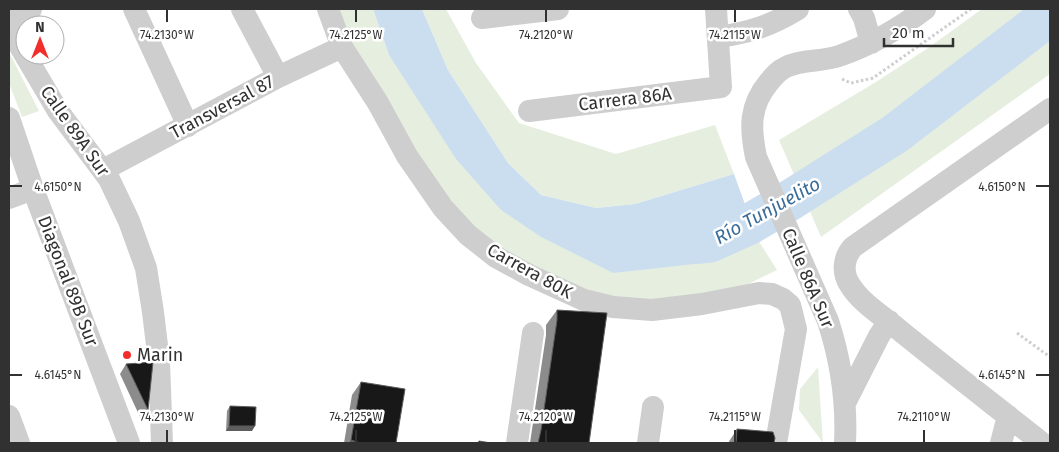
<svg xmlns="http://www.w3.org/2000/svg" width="1059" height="452" viewBox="0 0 1059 452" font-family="'Fira Sans',sans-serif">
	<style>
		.green { fill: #e6efdf }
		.water { fill: #cbdeef }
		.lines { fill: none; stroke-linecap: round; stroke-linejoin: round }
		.river { stroke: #cbdeef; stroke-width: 41 }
		.path { stroke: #cecece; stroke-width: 3; stroke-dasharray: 2.5 2.5; stroke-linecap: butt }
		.minor { stroke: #cecece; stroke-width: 22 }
		.wall { fill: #8c8c8c }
		.shaded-wall { fill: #5d5d5d }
		.building { fill: #181818; stroke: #5d5d5d }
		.ticks { fill: none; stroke: #313131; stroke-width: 2 }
		.poi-dot { fill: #f12e2b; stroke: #fff; stroke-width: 2 }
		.labels { text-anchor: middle; stroke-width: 5; stroke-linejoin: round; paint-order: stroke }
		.street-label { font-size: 18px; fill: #313131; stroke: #fff }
		.poi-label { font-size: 18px; fill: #313131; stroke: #fff; text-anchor: start }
		.water-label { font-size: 19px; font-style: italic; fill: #396c9a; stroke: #fff }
		.ticks-label { font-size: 12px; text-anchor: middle; fill: #313131; stroke: #fff; stroke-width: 5; stroke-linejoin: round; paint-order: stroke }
	</style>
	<rect width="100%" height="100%" fill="#fff"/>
	<path class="green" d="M336,9H373L389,55L501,210L713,262L758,240L777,270L738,289L613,304L532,274L444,206L356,52Z
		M422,9H446L476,63L519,123L616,154L715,125L734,174L635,204L596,208L541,195L508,163L448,70Z
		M982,9H1050V74L821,237L779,140L876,82L928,48Z
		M9,52L39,111L22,117L9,83Z
		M818,367L823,443L799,410L800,389Z"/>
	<path class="water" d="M373,9H422L448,70L508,163L541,195L596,208L635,204L734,174L758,240L713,262L613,273L541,237L501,210L456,159L389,55Z"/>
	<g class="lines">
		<path class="river" d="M700,243L710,242L748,225L792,199L895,134L1050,15"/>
		<path class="path" d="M842,79L851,83L873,78L971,9
			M1017,333L1050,357"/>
		<path class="minor" d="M134,9L188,126
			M242,9L278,77
			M328,9L342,47L378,103L407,156L443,208L468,235L496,257L529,275L584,300L613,307L652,310L702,304L759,293L772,294L783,299L790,305L796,329L776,443
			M859,9L864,18L871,43
			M482,18L558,9
			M9,20L31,9
			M9,28L25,55
			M719,37C751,32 770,26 798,9
			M25,55L58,111L109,179L129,221L146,268L153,312L159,362L162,443
			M529,111L721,87L716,9
			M9,118L33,189L129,443
			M103,170L278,77L342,47
			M9,198L33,189
			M845,403L879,336L889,321
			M9,416L19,443
			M517,443L533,333
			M648,443L653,407
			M845,443C847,402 841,361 828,321L756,157C750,128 749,106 769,82C774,76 779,70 786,67C802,59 822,62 839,56C870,45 899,29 925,9
			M1001,443L1008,416
			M1042,443C994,405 946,368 898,329C883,316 861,303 850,285C842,273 843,258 853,247L1050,109"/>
	</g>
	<path class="wall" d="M557,310L589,443H530L546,335V325Z
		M126,364L148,410L141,419L120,374Z
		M361,382L396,443H344L352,395Z
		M230,406L252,431H226L227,411Z
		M737,429L774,443H728Z"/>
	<path class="shaded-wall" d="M229,426H255L252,431H226Z
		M351,440L360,443H349Z"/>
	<path class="building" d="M557,310L607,313L589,443H538L541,430L557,320Z
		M153,362L148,410L126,364Z
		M361,382L405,389L396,443H360L351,440Z
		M230,406L256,407L255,426H229Z
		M737,429L773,432L775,438L774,443H736Z
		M479,441L491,443H478Z"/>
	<path class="ticks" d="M167,10V22M356,10V22M546,10V22M735,10V22M10,186H22M1036,186H1049M10,375H22M1036,375H1049M167,430V442M356,430V442M546,430V442M735,430V442M924,430V442"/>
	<circle class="poi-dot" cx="127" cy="355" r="5"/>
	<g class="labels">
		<g class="street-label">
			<text transform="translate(625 99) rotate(-7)" y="6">Carrera 86A</text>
			<text transform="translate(222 107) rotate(-28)" y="6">Transversal 87</text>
			<text transform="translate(75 131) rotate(55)" y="6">Calle 89A Sur</text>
			<text transform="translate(530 271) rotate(29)" y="6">Carrera 80K</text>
			<text transform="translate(808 278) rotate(67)" y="6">Calle 86A Sur</text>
			<text transform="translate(68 281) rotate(69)" y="6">Diagonal 89B Sur</text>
		</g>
		<g class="poi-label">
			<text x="137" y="361">Marin</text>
		</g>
		<g class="water-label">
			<text transform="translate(767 210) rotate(-29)" y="7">Río Tunjuelito</text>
		</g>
	</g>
	<g class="ticks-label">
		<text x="167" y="39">74.2130°W</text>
		<text x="356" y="39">74.2125°W</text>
		<text x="546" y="39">74.2120°W</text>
		<text x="735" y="39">74.2115°W</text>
		<text x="58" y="191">4.6150°N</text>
		<text x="1002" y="191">4.6150°N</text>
		<text x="58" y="379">4.6145°N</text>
		<text x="1002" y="379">4.6145°N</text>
		<text x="167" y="421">74.2130°W</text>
		<text x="356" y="421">74.2125°W</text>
		<text x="546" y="421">74.2120°W</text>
		<text x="735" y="421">74.2115°W</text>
		<text x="924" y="421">74.2110°W</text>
	</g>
	<rect width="1059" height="452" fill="none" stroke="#313131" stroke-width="20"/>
	<g transform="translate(40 40)"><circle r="24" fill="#ffffff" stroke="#adadad"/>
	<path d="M0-4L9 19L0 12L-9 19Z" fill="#f12e2b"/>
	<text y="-8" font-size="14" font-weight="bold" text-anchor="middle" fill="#313131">N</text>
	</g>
	<path d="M884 38v8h69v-8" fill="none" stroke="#313131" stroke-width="2.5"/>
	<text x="892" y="38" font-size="15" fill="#313131" stroke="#ffffff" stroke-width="4" paint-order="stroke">20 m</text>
</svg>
